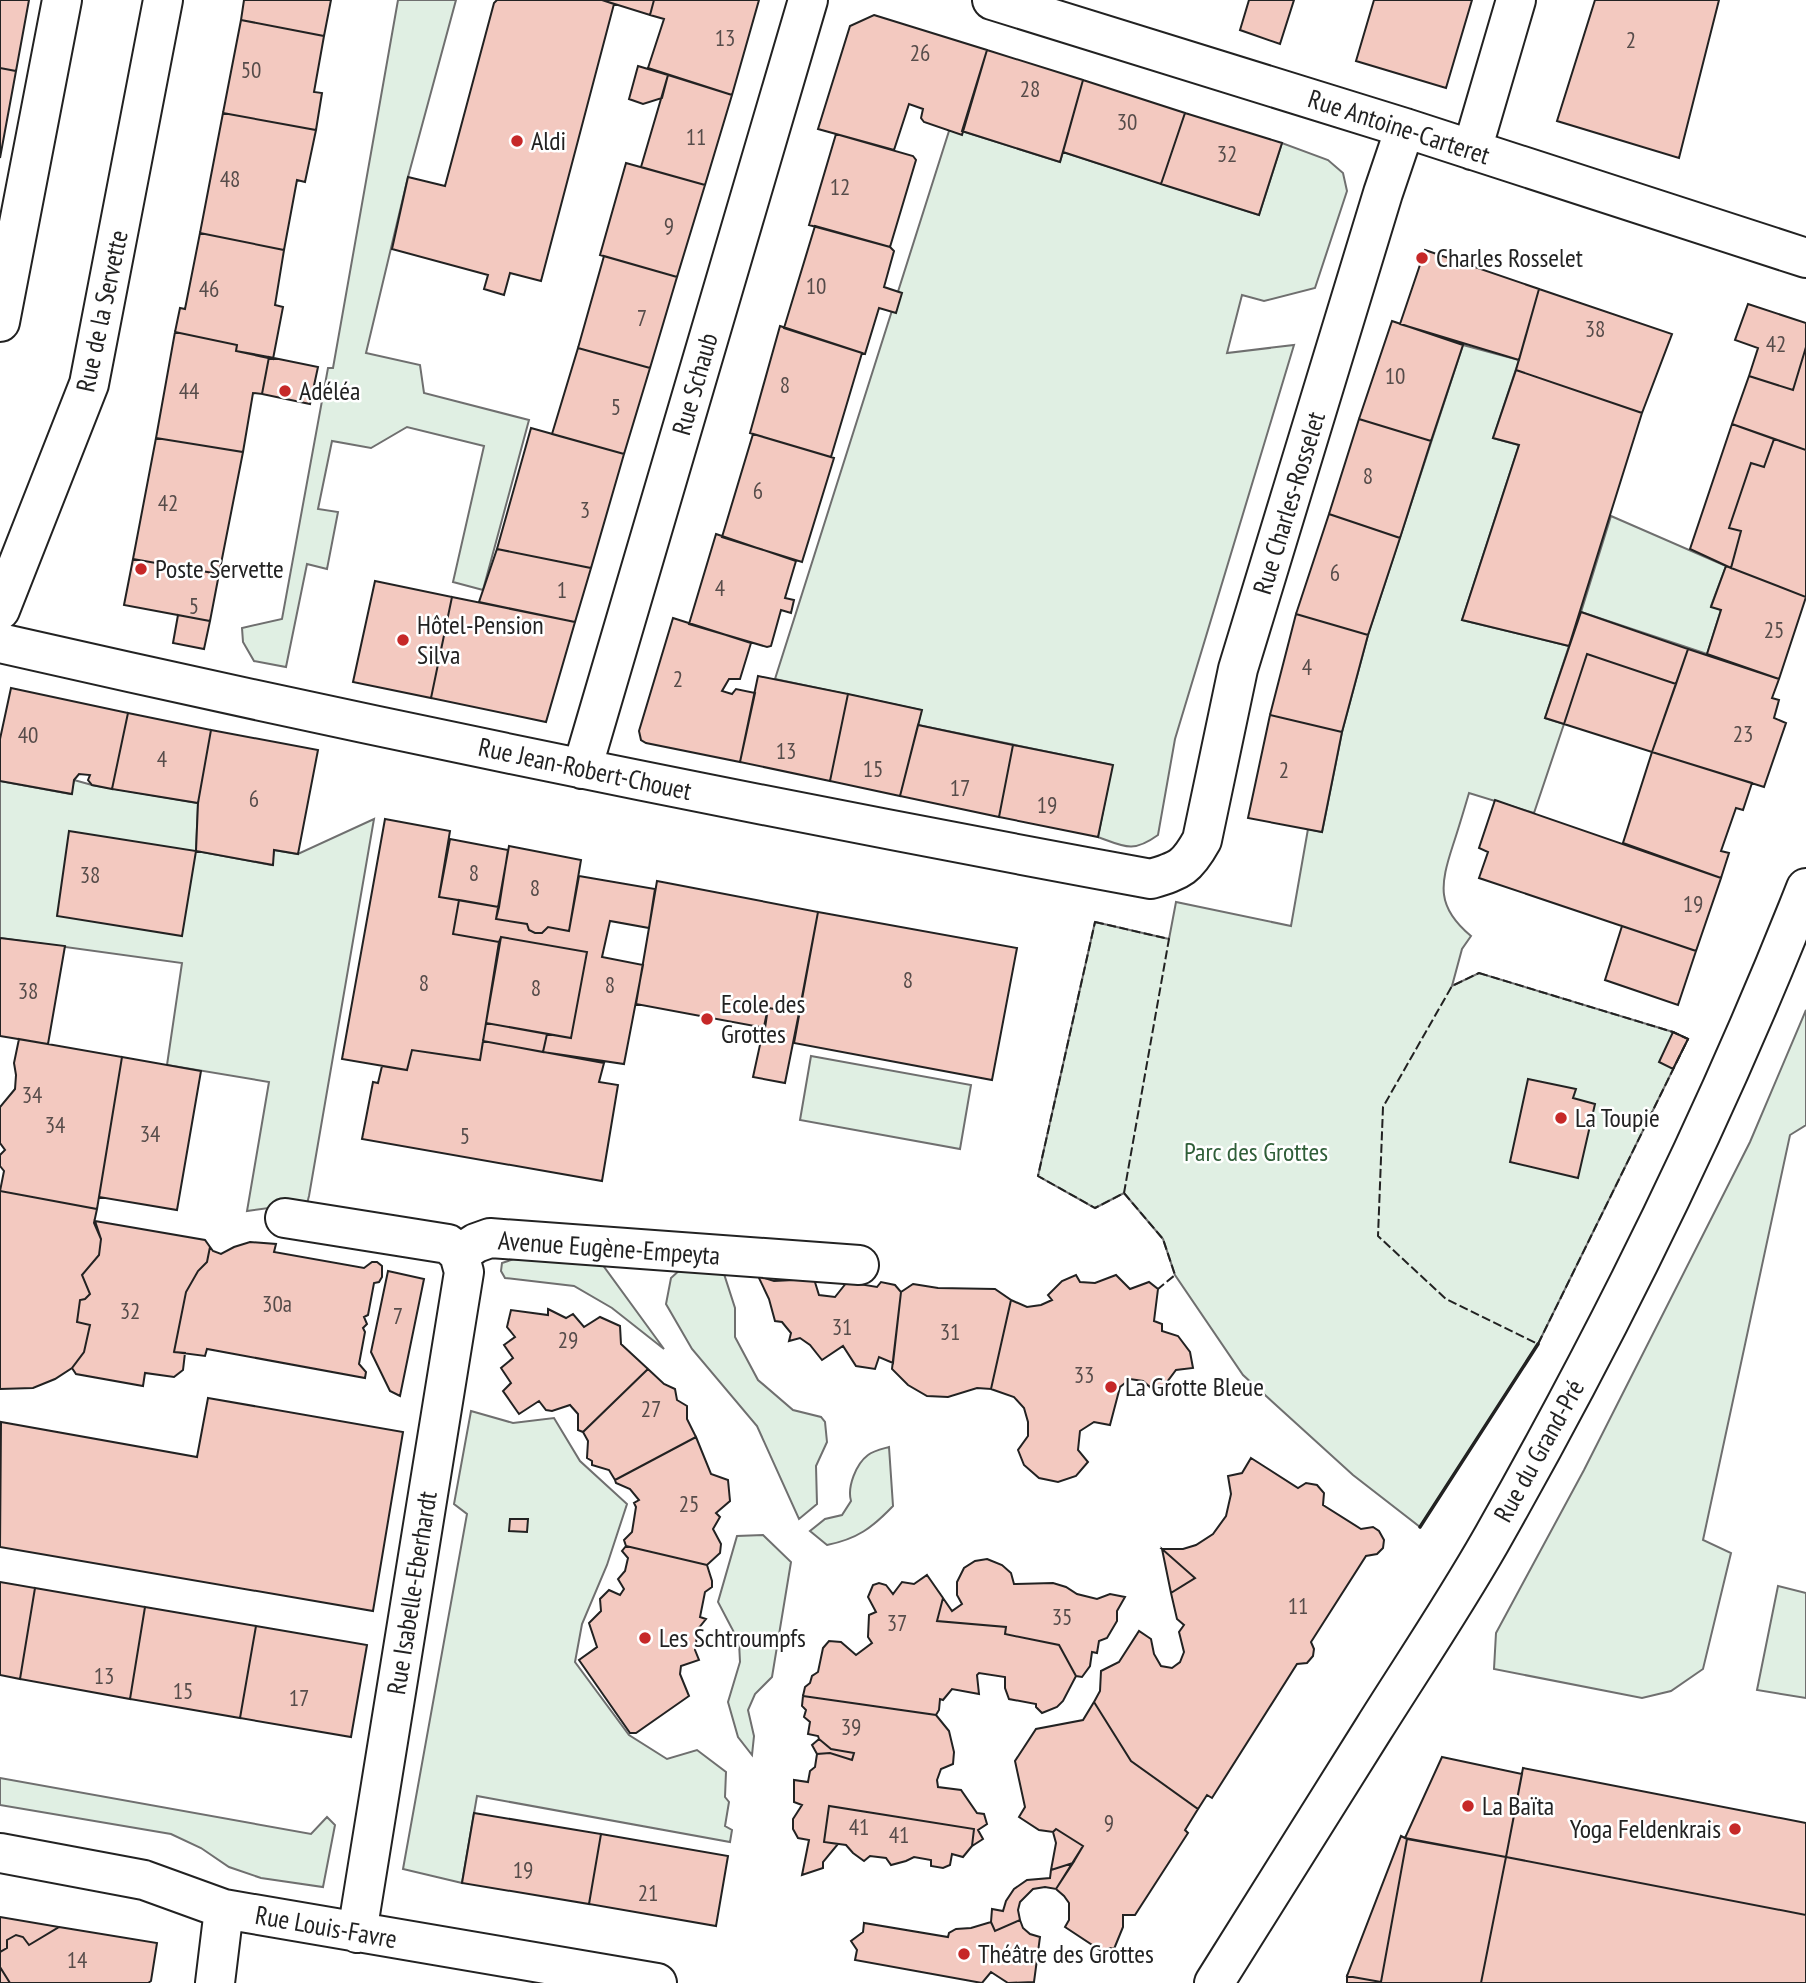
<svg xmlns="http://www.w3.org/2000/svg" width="1806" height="1983" viewBox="0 0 1806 1983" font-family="'PT Sans Narrow',sans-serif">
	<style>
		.green { fill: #e0efe3; stroke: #6f6f6f; stroke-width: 2 }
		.building { fill: #f3c9c0; stroke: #222; stroke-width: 2 }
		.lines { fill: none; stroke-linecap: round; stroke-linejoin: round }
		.minor-casing { stroke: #222; stroke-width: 42 }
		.major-casing { stroke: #222; stroke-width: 42 }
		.minor { stroke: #fff; stroke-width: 38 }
		.major { stroke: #fff; stroke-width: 38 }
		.fence { stroke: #222; stroke-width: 2; stroke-dasharray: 9 3.5; stroke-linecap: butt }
		.wall { stroke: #222; stroke-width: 3.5 }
		.poi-dot { fill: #c62828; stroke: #fff; stroke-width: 2.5 }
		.labels { text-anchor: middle; stroke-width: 5; stroke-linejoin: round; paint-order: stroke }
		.number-label { font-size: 23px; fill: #564c4a }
		.street-label { font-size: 26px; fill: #222; stroke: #fff }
		.poi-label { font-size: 26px; fill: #222; stroke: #fff; text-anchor: start }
		.park-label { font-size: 26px; fill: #2f5e38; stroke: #fff }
	</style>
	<rect width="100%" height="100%" fill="#fff"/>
	<path class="green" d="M398,0H456L408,177L366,353L420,365L424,393L529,420L483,590L453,582L484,446L407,427L371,448L332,441L318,509L338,512L327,569L307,564L286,667L254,661L243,642L242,628L282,619L328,368H333Z
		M949,131H962L1060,162L1063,152L1259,215L1282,143L1328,160L1343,173L1347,191L1315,288L1264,301L1242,295L1227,353L1294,345L1175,739L1158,835C1133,853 1125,847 1098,837L1112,765L918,725L921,710L775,679Z
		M1463,345L1519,360L1493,438L1519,445L1462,620L1569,646L1545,718L1564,724L1534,813L1469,793C1464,810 1459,827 1453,845C1440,885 1436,907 1471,936L1462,949L1452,986L1479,973L1673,1032L1688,1039L1538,1344L1420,1527L1353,1475L1243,1375L1175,1275L1163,1239L1124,1193L1095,1208L1038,1176L1095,922L1169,939L1176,902L1291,926L1308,829L1322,832L1342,732L1368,635Z
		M1611,516L1726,566L1711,606L1721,610L1707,654L1581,612Z
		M74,780L92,785L198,803L196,851L272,865L274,850L298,854L374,819L309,1196L305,1211L291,1205L247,1211L269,1082L167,1065L182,963L0,938V781L71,794Z
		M1806,1010V1125L1790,1135L1703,1540L1731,1553L1703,1669L1671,1691L1642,1698L1494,1669L1496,1633L1584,1470L1750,1142Z
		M811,1056L971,1085L960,1149L800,1120Z
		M514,1259L602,1264L664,1349L612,1308L574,1286L505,1278L501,1271L502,1263Z
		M682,1268L724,1274L735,1308V1337L758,1380L793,1410L821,1417L825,1422L827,1442L816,1466L817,1504L799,1519L757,1426L692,1349L666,1304L671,1278Z
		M471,1411L513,1423L554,1418L580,1461L627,1504L607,1565L582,1624L575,1662L629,1735L667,1759L697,1750L726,1772L725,1797L729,1802L725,1826L732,1830L730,1842L477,1796L462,1883L403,1869L467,1514L454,1504Z
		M889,1447L893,1506C872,1528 857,1539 827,1545L810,1531L825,1519L842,1515L851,1501C847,1487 856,1464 868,1455C873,1451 882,1449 889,1447Z
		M763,1535L791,1562L772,1677L755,1694L748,1710L754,1736L752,1755L738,1737L728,1702L740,1662L739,1642L718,1602L737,1536Z
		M1778,1586L1806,1593V1698L1757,1690Z
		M0,1778L311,1834L327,1817L335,1825L323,1887L261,1878L229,1867L201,1848L171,1834L0,1805Z"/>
	<path class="building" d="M0,0H29L16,71L0,68Z
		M244,0H331L324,36L241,20Z
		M497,0H602L614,4L541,281L510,273L504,295L484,289L488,275L392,249L408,177L445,186L494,3Z
		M602,0H654L650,15Z
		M654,0H759L732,95L648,68L664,19L650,15Z
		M1249,0H1294L1280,44L1240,30Z
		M1374,0H1472L1446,88L1356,61Z
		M1595,0H1719L1679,158L1557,121Z
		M874,15L987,50L962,135L924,122L921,118L923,109L909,104L894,150L818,129L850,26Z
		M241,20L324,36L314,92L322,93L316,130L223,113Z
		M987,50L1083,80L1060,162L962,131Z
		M638,66L668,75L662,98L643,104L629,99Z
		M0,68L16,71L0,158Z
		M668,75L732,95L705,185L641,167Z
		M1083,80L1185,113L1161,184L1063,152Z
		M223,113L316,130L305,182L297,180L284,250L200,233Z
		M1185,113L1282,143L1259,215L1161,184Z
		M836,134L913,156L916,160L890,247L809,225Z
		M626,163L705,185L677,277L600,255Z
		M815,226L890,247L894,251L884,287L902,293L896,313L879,308L865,354L784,328Z
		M200,233L284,250L275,305L283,307L273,359L236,351L237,345L175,332L180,308L185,309Z
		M1425,250L1539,289L1519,360L1400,324Z
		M604,256L677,277L650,368L578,348Z
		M1539,289L1672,334L1642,413L1516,370Z
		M1748,304L1806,323V347L1793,390L1749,376L1758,348L1735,340Z
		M1392,321L1463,345L1431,441L1359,419Z
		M780,326L862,353L831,457L750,433Z
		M175,332L237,345L236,351L269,357L262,394L253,393L243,452L156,438Z
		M1806,347V450L1732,424L1749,376L1793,390Z
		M578,348L650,368L624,454L552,434Z
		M269,357L318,367L310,404L262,394Z
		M1516,370L1642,413L1569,646L1462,620L1519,445L1493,438Z
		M1359,419L1431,441L1400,538L1329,514Z
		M1732,424L1774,439L1764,467L1751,463L1729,528L1741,531L1731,568L1690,549Z
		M531,428L624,454L591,568L497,549Z
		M753,434L834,458L802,562L722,537Z
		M156,438L243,452L219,574L133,559Z
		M1774,439L1806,450V597L1731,568L1741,531L1729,528L1751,463L1764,467Z
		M1329,514L1400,538L1368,635L1296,614Z
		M716,534L796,561L785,598L794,600L791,613L781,610L771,646L767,647L689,624Z
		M497,549L591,568L575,622L479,602Z
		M133,559L219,574L210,621L124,605Z
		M1726,566L1806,597L1779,679L1707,654L1721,610L1711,607Z
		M375,581L452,597L431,698L353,682Z
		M452,597L575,622L546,722L431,698Z
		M1581,612L1688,649L1676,684L1587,654L1564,724L1545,718Z
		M1296,614L1368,635L1342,732L1270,715Z
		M178,615L210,621L204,649L173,643Z
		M673,618L751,643L740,679H729L722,691L732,694L736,689L755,693L740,762L646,743L641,740L639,731Z
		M1688,649L1779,679L1772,698L1779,700L1774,718L1786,723L1764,787L1652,752Z
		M1587,654L1676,684L1652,752L1564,724Z
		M758,676L848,694L830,781L740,762Z
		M11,688L128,713L112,789L92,785L88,780L90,775L79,774L74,780L72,794L0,781V739Z
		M848,694L922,710L900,796L830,781Z
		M128,713L211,730L198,803L112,789Z
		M1270,715L1342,732L1322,832L1248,818Z
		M918,725L1013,745L999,817L900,796Z
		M211,730L318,750L298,854L274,850L273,865L196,851L198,803Z
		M1013,745L1113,765L1098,837L999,817Z
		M1652,752L1752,783L1743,810L1736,808L1721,851L1729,853L1721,878L1623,843Z
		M1495,800L1721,878L1696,951L1479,878L1488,852L1479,848Z
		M385,819L450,831L439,897L459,900L453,934L499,942L480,1060L412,1050L407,1070L342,1059Z
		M69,831L196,851L182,936L57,916Z
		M450,839L508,850L499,907L439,897Z
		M509,846L581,860L569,931L548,927L542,933H535L529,930L527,924L496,919Z
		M579,876L655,889L649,928L610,921L602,957L643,965L624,1064L543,1052L547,1034L571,1038L587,952L501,937L499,942L453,934L459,900L499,907L496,919L527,924L529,930L535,933H542L548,927L569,931Z
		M657,881L818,912L799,1013L768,1008L765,1028L636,1004Z
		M818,912L1017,948L992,1080L794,1043Z
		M1622,926L1696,951L1678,1005L1605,980Z
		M501,937L587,952L571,1038L486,1023Z
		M0,938L65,946L48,1044L0,1036Z
		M768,1008L799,1013L785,1083L753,1077Z
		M486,1023L547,1034L543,1052L483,1041Z
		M1673,1032L1688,1039L1673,1069L1659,1062Z
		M19,1039L122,1057L97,1209L0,1191L4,1171L0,1166V1155L5,1150L0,1143V1107L15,1089L16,1075L14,1063Z
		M483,1041L604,1063L599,1082L618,1085L602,1181L362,1139L373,1082L378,1083L382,1066L407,1070L412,1050L480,1060Z
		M122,1057L201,1071L177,1210L99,1197Z
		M1528,1079L1576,1089L1573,1098L1595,1104L1578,1178L1510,1162Z
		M0,1191L97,1209L94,1223L101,1239L99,1255L82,1275L90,1294L85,1299L80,1300L77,1322L90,1325L84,1352L72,1368L55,1379L33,1388L0,1389Z
		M95,1221L205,1240L210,1247L207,1262L198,1271L186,1292L174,1352L185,1353L183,1370L174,1377L145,1373L143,1386L76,1374L72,1368L84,1352L90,1325L77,1322L80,1300L85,1299L90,1294L82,1275L99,1255L101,1239Z
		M250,1242L276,1244L274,1252L364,1268L372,1262H377L382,1266V1277L379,1282L374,1283L368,1315L364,1317L367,1324L363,1328L365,1332L359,1364L366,1372L365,1378L207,1349L205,1356L174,1352L186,1292L198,1271L207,1262L210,1247L213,1251L221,1254L234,1247Z
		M388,1271L424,1279L400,1396L390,1391L371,1352Z
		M1076,1275L1080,1282L1095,1283L1116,1275L1130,1289L1149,1282L1158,1289L1154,1321L1162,1324V1331L1178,1336L1190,1352L1193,1368L1176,1370L1158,1394L1143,1381L1130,1379L1120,1387L1110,1425L1094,1422L1080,1431L1078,1450L1088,1462L1076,1476L1058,1482L1039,1478L1024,1465L1018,1450L1028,1436V1422L1024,1408L1014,1397L991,1389L1011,1300L1027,1307L1041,1305L1052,1300L1048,1295L1062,1281Z
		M758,1276L774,1281L814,1279L819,1295L835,1297L847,1282L877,1287L881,1282L895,1285L901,1292L893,1363L879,1357L875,1369L856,1366L843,1346L822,1360L810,1345L800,1338L789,1341L791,1333L782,1322L775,1321L769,1299Z
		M913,1284L938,1288L995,1289L1011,1300L991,1389L977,1388L948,1397L927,1396L908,1385L892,1369L901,1292Z
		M548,1309L566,1318L573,1314L584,1327L600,1317L620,1326L621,1344L648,1369L583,1432L578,1430V1414L570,1405L552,1411L546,1410L539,1401L519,1414L503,1391L511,1383L501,1368L513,1358L504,1345L515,1337L507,1327L511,1310L548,1315Z
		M648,1369L664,1384L675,1389L677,1400L687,1406V1419L696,1437L615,1480L609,1470L592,1465V1461L587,1458L588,1441L583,1432Z
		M208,1398L403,1432L373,1611L0,1547L1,1422L197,1457Z
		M696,1437L711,1474L728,1480L730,1501L716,1513L720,1517L713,1529L721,1544L720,1553L707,1565L626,1546L624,1540L632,1532L636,1507L634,1503L639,1500L630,1489L616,1483L615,1480Z
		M1251,1458L1298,1488L1306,1483L1317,1485L1324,1493L1323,1505L1361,1529L1373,1527L1379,1531L1384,1540L1383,1548L1377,1554L1366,1556L1311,1642L1314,1649L1313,1656L1307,1663L1297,1664L1212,1798L1207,1795L1198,1809L1131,1761L1094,1702L1100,1691L1101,1671L1119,1662L1139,1631L1151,1639L1154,1654L1161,1666L1172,1668L1180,1662L1184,1652L1179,1632L1184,1625L1177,1619L1171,1593L1195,1578L1162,1549H1183L1196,1545L1213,1534L1226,1516L1231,1494L1228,1476L1242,1473Z
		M510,1519H528L527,1532L509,1531Z
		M626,1546L707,1565L712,1581V1587L705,1592L700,1617L706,1619L698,1629L695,1650L699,1660L681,1666L680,1674L689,1696L636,1733H630L579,1660L597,1647L589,1623L601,1611L600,1599L609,1590L620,1595L624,1589L618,1579L625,1571L628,1558L622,1551Z
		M1162,1549L1195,1578L1171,1593Z
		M987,1559L1002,1565L1011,1573L1014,1584L1053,1583L1066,1587L1077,1594L1097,1599L1110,1594L1125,1597L1117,1611V1621L1107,1638L1099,1641L1097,1653L1092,1652L1090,1666L1082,1677L1076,1676L1059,1645L1005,1634L1006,1627L937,1621L943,1598L952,1611L962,1604L957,1595V1582L964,1568L975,1561Z
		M927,1575L943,1598L937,1621L1006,1627L1005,1634L1059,1645L1076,1676L1063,1701L1057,1707L1042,1713L1036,1707V1704L1009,1699L1005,1688V1677L979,1673L977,1675L979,1694L952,1689L943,1700L940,1699L939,1710L936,1715L803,1696L805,1687L810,1683L812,1676L818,1672L823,1648L829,1641L841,1642L856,1655L872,1643L868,1637L869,1615L876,1612L868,1597L873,1585L879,1583L886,1585L893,1594L902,1582L914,1584Z
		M0,1582L35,1588L20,1679L0,1675Z
		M35,1588L145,1607L130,1699L20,1679Z
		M145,1607L256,1626L240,1718L130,1699Z
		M256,1626L367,1645L351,1737L240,1718Z
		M803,1696L936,1715L949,1731L954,1752L953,1764L941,1769L937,1780L938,1787L961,1790L977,1813L984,1814L987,1824L978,1830L983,1839L972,1846L974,1829L829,1806L824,1842L838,1844L823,1862V1868L802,1875L809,1840L798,1838L793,1829V1819L802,1805L794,1802V1780L808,1782L810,1771L815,1767L817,1754L830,1753L852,1760L854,1753L831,1749L819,1739L818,1736L808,1734L810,1722L804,1717L806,1710L802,1706Z
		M1094,1702L1131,1761L1198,1809L1185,1830L1188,1833L1135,1915H1123V1927L1114,1949L1110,1948L1103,1952L1065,1927L1069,1920V1903L1064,1896L1056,1889L1083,1846L1056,1829L1053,1832L1039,1830L1019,1817L1025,1807L1015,1761L1036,1729L1083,1720Z
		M819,1739L831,1749L854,1753L852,1760L830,1753L817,1754L812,1745Z
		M1442,1757L1522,1774L1506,1857L1405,1838Z
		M1523,1768L1806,1823V1915L1506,1857Z
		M829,1806L974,1829L972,1846L963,1857L952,1854L950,1865L943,1868L931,1866V1860L914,1857L906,1861L891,1865L886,1858L870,1856L864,1861L853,1853L846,1845L824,1842Z
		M474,1813L601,1834L589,1904L462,1883Z
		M1056,1829L1083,1846L1073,1863L1051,1870L1056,1843L1053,1832Z
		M601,1834L728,1856L716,1926L589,1904Z
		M1401,1836L1407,1839L1381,1982L1347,1976Z
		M1407,1839L1506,1857L1481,1983H1347V1976L1381,1982Z
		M1506,1857L1806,1915V1983H1481Z
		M1073,1863L1056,1889L1045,1887L1033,1889L1020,1902L1018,1910L1020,1920L995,1931L991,1922L992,1909L1003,1911L1006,1901L1014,1889L1027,1880L1050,1878L1051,1870Z
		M0,1917L59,1927L29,1945L23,1937L16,1935L7,1940V1948L0,1952Z
		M1020,1920L1023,1928L1030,1934L1040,1937L1034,1982L1008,1983L991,1972L982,1983L855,1960L857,1950L851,1941L863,1932L864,1923L948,1937L949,1933L956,1929L971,1928L991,1922L995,1931Z
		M59,1927L157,1943L151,1981L148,1983H10L0,1967V1952L7,1948V1940L16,1935L23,1937L29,1945Z
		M0,1967L10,1983H0Z"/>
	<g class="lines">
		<g class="minor-casing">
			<path id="minor" d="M992,0L1405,128L1806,258
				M1472,150L1516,0
				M0,643C382,730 766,808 1151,879C1181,870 1187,867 1202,840L1238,669L1383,193L1405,128
				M582,769L808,0
				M285,1218L448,1244L459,1254
				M459,1254L476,1243L490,1238L859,1265
				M0,1853L144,1880L224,1909L657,1983
				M357,1933L464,1272L459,1254
				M215,1983L224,1909"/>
		</g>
		<g class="major-casing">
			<path id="major" d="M0,322L62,0
				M0,610L89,384L163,0
				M1214,1983C1267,1898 1320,1813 1374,1728C1413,1666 1454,1605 1490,1542C1610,1331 1717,1114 1806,888"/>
		</g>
		<use href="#minor" class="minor"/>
		<use href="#major" class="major"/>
		<path class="fence" d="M1095,922L1169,939L1124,1193L1095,1208L1038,1176Z
			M1479,973L1673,1032L1688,1039L1538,1344L1446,1299L1378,1236L1383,1107L1452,986Z
			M1124,1193L1163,1239L1175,1275L1158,1289"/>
		<path class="wall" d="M1420,1527L1538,1344"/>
	</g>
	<g class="poi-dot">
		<circle cx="517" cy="141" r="7"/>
		<circle cx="1422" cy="258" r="7"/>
		<circle cx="285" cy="391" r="7"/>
		<circle cx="141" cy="569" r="7"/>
		<circle cx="403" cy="640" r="7"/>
		<circle cx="707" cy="1019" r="7"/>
		<circle cx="1561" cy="1118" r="7"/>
		<circle cx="1111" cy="1387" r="7"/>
		<circle cx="645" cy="1638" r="7"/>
		<circle cx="1468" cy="1806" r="7"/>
		<circle cx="1735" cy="1829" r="7"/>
		<circle cx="964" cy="1954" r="7"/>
	</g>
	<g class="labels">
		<g class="number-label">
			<text x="725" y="46">13</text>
			<text x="1631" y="48">2</text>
			<text x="920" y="61">26</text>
			<text x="251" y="78">50</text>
			<text x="1030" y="97">28</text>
			<text x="1127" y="130">30</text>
			<text x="696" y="145">11</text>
			<text x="1227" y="162">32</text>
			<text x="230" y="187">48</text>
			<text x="840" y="195">12</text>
			<text x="669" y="234">9</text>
			<text x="816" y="294">10</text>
			<text x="209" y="297">46</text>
			<text x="642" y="326">7</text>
			<text x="1595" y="337">38</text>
			<text x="1776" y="352">42</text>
			<text x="1395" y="384">10</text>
			<text x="785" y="393">8</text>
			<text x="189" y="399">44</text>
			<text x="616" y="415">5</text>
			<text x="1368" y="484">8</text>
			<text x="758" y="499">6</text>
			<text x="168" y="511">42</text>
			<text x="585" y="518">3</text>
			<text x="1335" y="581">6</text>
			<text x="720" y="596">4</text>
			<text x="562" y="598">1</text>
			<text x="194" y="614">5</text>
			<text x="1774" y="638">25</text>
			<text x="1307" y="675">4</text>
			<text x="678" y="687">2</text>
			<text x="1743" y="742">23</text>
			<text x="28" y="743">40</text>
			<text x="786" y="759">13</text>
			<text x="162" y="767">4</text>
			<text x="873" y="777">15</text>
			<text x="1284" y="778">2</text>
			<text x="960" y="796">17</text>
			<text x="254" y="807">6</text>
			<text x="1047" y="813">19</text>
			<text x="474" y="881">8</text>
			<text x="90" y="883">38</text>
			<text x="535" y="896">8</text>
			<text x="1693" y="912">19</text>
			<text x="908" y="988">8</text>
			<text x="424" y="991">8</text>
			<text x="610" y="993">8</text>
			<text x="536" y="996">8</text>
			<text x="28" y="999">38</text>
			<text x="32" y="1103">34</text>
			<text x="55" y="1133">34</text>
			<text x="150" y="1142">34</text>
			<text x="465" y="1144">5</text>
			<text x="277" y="1312">30a</text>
			<text x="130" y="1319">32</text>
			<text x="398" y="1324">7</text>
			<text x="842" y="1335">31</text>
			<text x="950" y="1340">31</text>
			<text x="568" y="1348">29</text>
			<text x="1084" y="1383">33</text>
			<text x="651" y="1417">27</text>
			<text x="689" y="1512">25</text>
			<text x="1298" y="1614">11</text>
			<text x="1062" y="1625">35</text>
			<text x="897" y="1631">37</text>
			<text x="104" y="1684">13</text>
			<text x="183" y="1699">15</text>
			<text x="299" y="1706">17</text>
			<text x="851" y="1735">39</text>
			<text x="1109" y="1831">9</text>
			<text x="859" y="1835">41</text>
			<text x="899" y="1843">41</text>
			<text x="523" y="1878">19</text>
			<text x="648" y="1901">21</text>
			<text x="77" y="1968">14</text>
		</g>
		<g class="street-label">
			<text transform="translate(1399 127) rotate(18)" y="9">Rue Antoine-Carteret</text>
			<text transform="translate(102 311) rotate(-78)" y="9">Rue de la Servette</text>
			<text transform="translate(695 384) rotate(-74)" y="9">Rue Schaub</text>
			<text transform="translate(1289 503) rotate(-73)" y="9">Rue Charles-Rosselet</text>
			<text transform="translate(585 769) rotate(12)" y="9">Rue Jean-Robert-Chouet</text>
			<text transform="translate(609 1248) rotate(4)" y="9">Avenue Eugène-Empeyta</text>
			<text transform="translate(1539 1451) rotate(-61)" y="9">Rue du Grand-Pré</text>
			<text transform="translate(412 1593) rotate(-81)" y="9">Rue Isabelle-Eberhardt</text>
			<text transform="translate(326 1927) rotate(10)" y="9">Rue Louis-Favre</text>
		</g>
		<g class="poi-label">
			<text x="531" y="150">Aldi</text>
			<text x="1436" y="267">Charles Rosselet</text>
			<text x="299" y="400">Adéléa</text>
			<text x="155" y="578">Poste Servette</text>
			<text x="417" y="634">Hôtel-Pension<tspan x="417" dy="30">Silva</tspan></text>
			<text x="721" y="1013">Ecole des<tspan x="721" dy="30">Grottes</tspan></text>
			<text x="1575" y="1127">La Toupie</text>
			<text x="1125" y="1396">La Grotte Bleue</text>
			<text x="659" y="1647">Les Schtroumpfs</text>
			<text x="1482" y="1815">La Baïta</text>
			<text x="1721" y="1838" text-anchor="end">Yoga Feldenkrais</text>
			<text x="978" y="1963">Théâtre des Grottes</text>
		</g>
		<g class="park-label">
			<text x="1256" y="1161">Parc des Grottes</text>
		</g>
	</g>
</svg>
